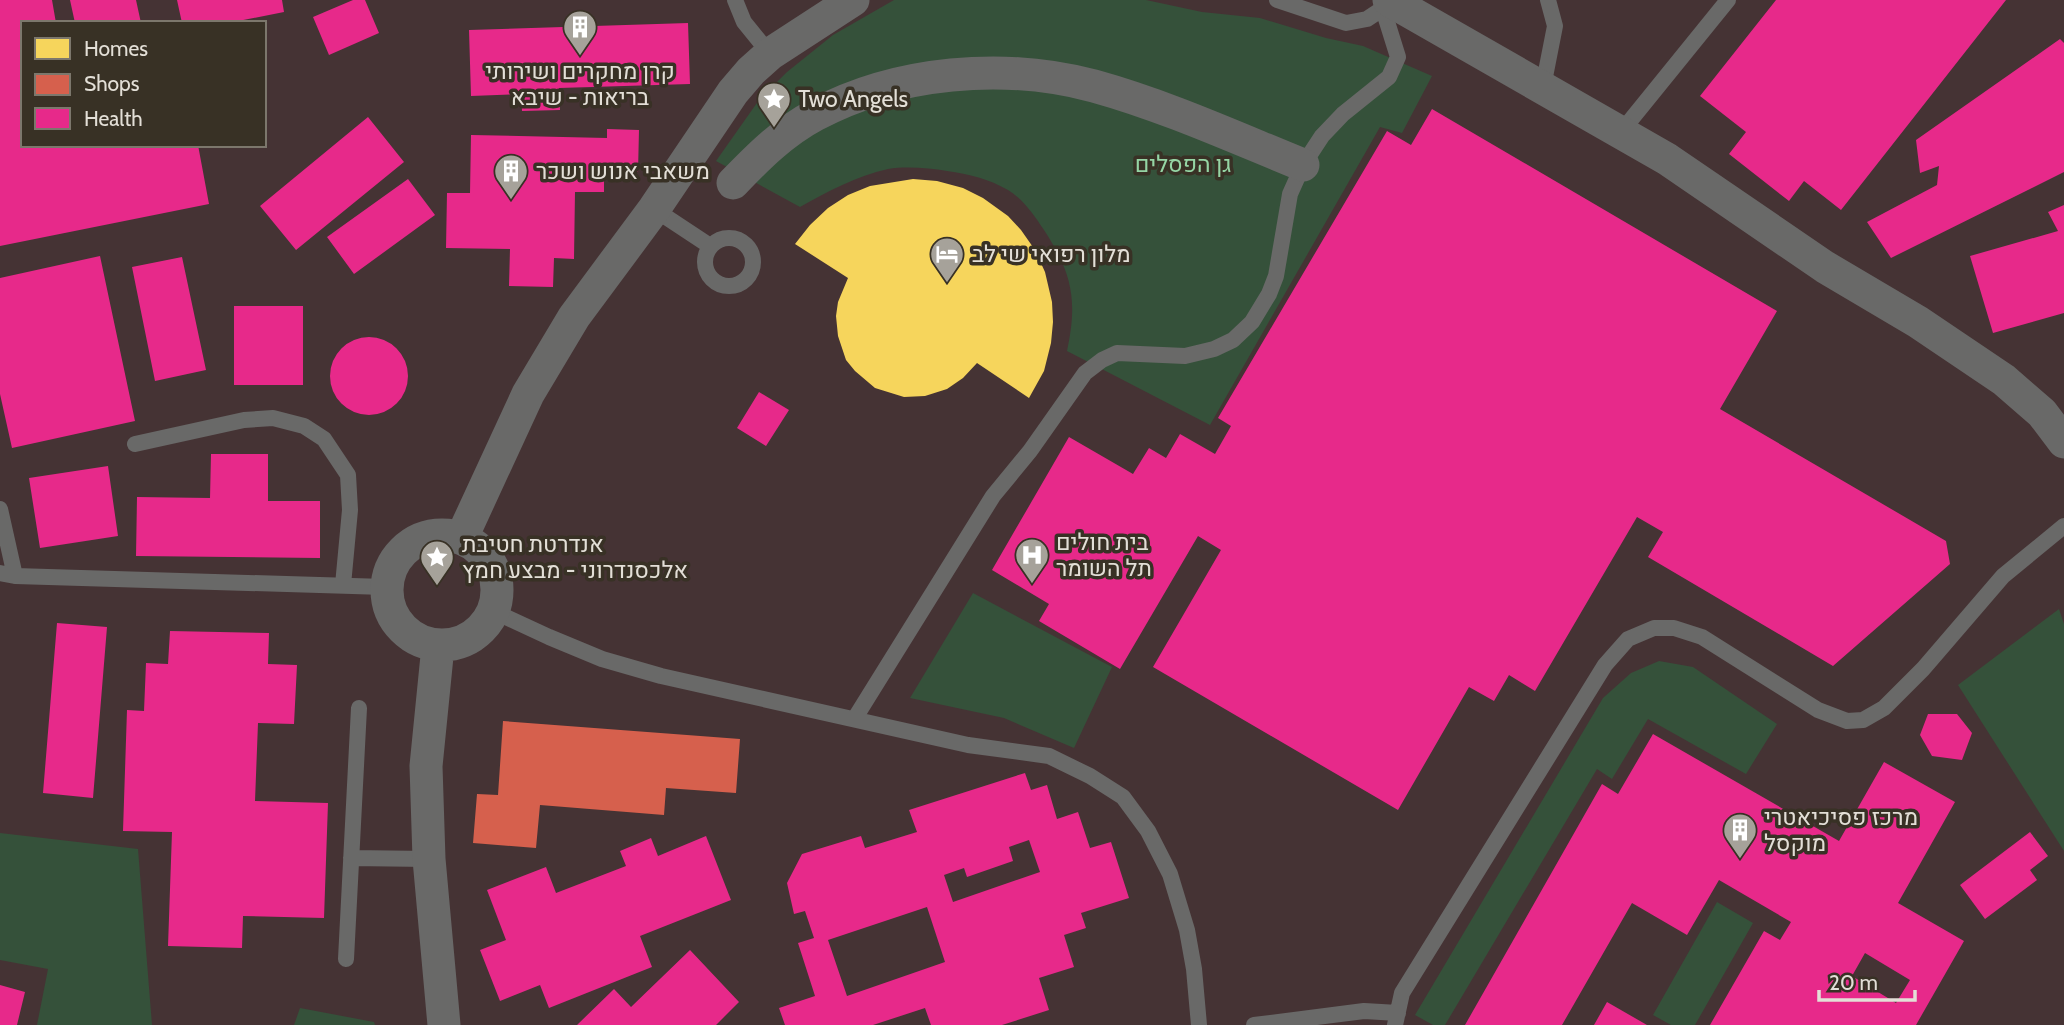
<svg xmlns="http://www.w3.org/2000/svg" width="2064" height="1025" viewBox="0 0 2064 1025" font-family="Cabin,Heebo,sans-serif">
	<style>
		.medical { fill: #453334; fill-rule: evenodd }
		.green { fill: #35513a }
		.homes { fill: #f6d55c }
		.shops { fill: #d6604d }
		.health { fill: #e7298a; fill-rule: evenodd }
		.lines { fill: none; stroke-linecap: round; stroke-linejoin: round }
		.lane { stroke: #696968; stroke-width: 16 }
		.street { stroke: #696968; stroke-width: 33 }
		.labels { text-anchor: middle; stroke-width: 7; stroke-linejoin: round; paint-order: stroke }
		.poi-label { font-size: 23px; fill: #e3dfd7; stroke: #383125; text-anchor: start }
		.park-label { font-size: 23px; fill: #95d5a4; stroke: #383125 }
	</style>
	<rect width="100%" height="100%" fill="#343029"/>
	<path class="medical" d="M0,0H2064V1025H0ZM23,23H264V145H23Z"/>
	<path class="green" d="M894,0H1146L1202,12L1260,18L1326,38L1363,46L1432,76L1402,133L1380,127L1210,425L1067,351C1078,300 1072,273 1044,230C1034,215 1023,199 1008,190C989,179 969,174 947,171C929,168 906,166 888,169C856,176 829,191 800,207L716,161L759,100L787,72L833,35Z
		M973,593L1112,667L1074,748L1004,718L910,698Z
		M2059,609L2064,624V851L1958,685Z
		M1659,661L1693,667L1777,724L1746,774L1648,719L1612,779L1597,769L1445,1025H1433L1415,1015L1603,698L1631,673Z
		M0,833L138,849L152,1025H37L48,969L0,960Z
		M1717,902L1753,923L1695,1025H1671L1653,1015Z
		M300,1008L374,1022L375,1025H294Z"/>
	<path class="homes" d="M913,179L937,181L963,188L983,198L1008,216L1021,230L1035,250L1045,272L1052,302L1053,322L1051,343L1044,371L1029,398L977,363L963,378L947,389L925,396L904,397L875,388L855,371L846,360L838,336L836,316L838,302L848,278L795,244L810,225L828,208L848,195L870,186Z"/>
	<path class="shops" d="M503,721L740,739L736,793L666,788L664,815L540,805L536,848L473,843L477,794L498,795Z"/>
	<path class="health" d="M0,0H52L56,23H23V145H198L209,204L0,246Z
		M70,0H136L141,23H75Z
		M177,0H282L284,12L228,23H182Z
		M353,0H365L379,33L329,55L313,17Z
		M1776,0H2006L1841,210L1804,181L1789,201L1729,154L1746,132L1700,96Z
		M688,23L690,84L559,88L560,110L522,111L521,94L471,96L469,30Z
		M2060,39L2064,43V172L1891,258L1867,222L1937,185L1939,166L1920,173L1916,140Z
		M1432,109L1777,311L1720,409L1946,541L1950,564L1833,666L1648,557L1663,532L1637,517L1535,691L1509,675L1494,701L1469,687L1398,810L1153,667L1221,550L1198,536L1120,669L1039,621L1049,604L992,570L1069,437L1133,474L1149,448L1166,458L1180,434L1215,454L1231,426L1218,418L1387,131L1411,145Z
		M368,117L404,162L296,250L260,206Z
		M607,129L639,130L638,172L604,171V192H575L574,259L554,258L553,287L509,286L510,249L446,248L447,193H470L471,135L607,138Z
		M408,179L435,215L354,274L327,237Z
		M2064,205V313L1993,333L1970,256L2058,231L2048,212Z
		M100,256L135,421L12,448L0,394V278Z
		M182,257L206,370L155,381L132,267Z
		M234,306H303V385H234Z
		M330 376a39 39 0 1 1 78 0a39 39 0 1 1-78 0Z
		M759,392L789,410L766,446L737,428Z
		M211,454H268V501H320V558L136,556L137,497L210,498Z
		M108,466L118,536L40,548L29,478Z
		M57,623L107,627L93,798L43,793Z
		M170,631L269,633L268,664L297,665L294,724L258,723L255,801L328,803L324,918L243,916L242,948L168,946L172,832L123,831L127,710L144,711L146,663L168,664Z
		M1928,714H1957L1972,733L1962,760L1932,756L1920,735Z
		M1653,734L1839,841L1884,762L1955,802L1898,903L1964,941L1916,1025H1710L1764,931L1780,940L1791,922L1719,880L1687,935L1632,903L1562,1025H1465L1602,784L1618,794ZM1865,953L1910,980L1896,1003L1852,976Z
		M1025,773L1031,790L1047,785L1057,819L1078,812L1090,848L1111,842L1129,898L1081,913L1086,928L1064,935L1074,967L1039,978L1049,1010L1002,1025H931L925,1008L873,1025H785L779,1008L815,996L798,943L814,938L805,911L794,914L787,883L802,854L861,836L865,848L917,832L909,810ZM1029,840L1040,872L953,902L944,875L964,868L967,877L1013,861L1009,847ZM927,907L945,962L847,996L828,940Z
		M2030,832L2048,856L2030,870L2037,880L1985,919L1960,885Z
		M706,836L731,900L640,936L652,967L549,1008L540,985L500,1001L480,950L506,940L487,890L546,867L556,893L626,866L620,851L651,838L658,856Z
		M690,950L739,1002L716,1025H577L614,989L631,1007Z
		M0,985L25,992L17,1025H0Z
		M1607,1002L1647,1025H1594Z"/>
	<g class="lines">
		<path class="lane" d="M735,0L744,22L770,54
			M1277,0L1346,23L1367,19L1391,3
			M1543,87L1555,26L1548,0
			M1621,132L1728,0
			M654,209L710,246
			M705 262a24 24 0 1 1 48 0a24 24 0 1 1-48 0Z
			M135,444L244,420L273,418L304,426L324,439L348,475L350,510L343,585
			M0,509L15,576
			M0,573L15,576L385,587
			M493,611L549,637L602,659L661,676L968,745L1049,756L1090,776L1123,797L1148,831L1170,874L1187,930L1194,969L1199,1025
			M855,718L993,496L1030,451L1085,373L1102,360L1117,353L1185,356L1214,349L1233,340L1252,322L1269,294L1276,276L1290,194L1303,165L1322,136L1343,114L1389,77L1398,57L1383,9
			M351,858L429,859
			M346,959L359,708
			M1254,1025L1364,1011L1398,1013
			M1395,1025L1402,993L1605,665L1628,639L1654,628H1674L1702,637L1818,710L1847,721L1863,720L1884,708L1923,669L2003,576L2064,526"/>
		<path class="street" d="M1389,0L1667,159L1825,267L1918,322L2004,380L2042,413L2064,442
			M733,183C758,157 783,132 815,115C897,71 1004,62 1094,86C1166,106 1234,137 1303,165
			M387 590a55 55 0 1 1 110 0a55 55 0 1 1-110 0Z
			M462,537L528,394L574,317L654,209L733,92L751,71L770,54L853,0
			M438,646L426,766L429,859L444,1025"/>
	</g>
	<defs>
		<g id="building-pin" transform="scale(1.75)"><path d="M0 17L-7.5 6A9.5 9.5 0 1 1 7.5 6Z" fill="#a6a29a" stroke="#383125"/><path d="M-4-6H4V6H1V3H-1V6H-4ZM-2.5-4.3h1.7v1.8h-1.7ZM.8-4.3h1.7v1.8H.8ZM-2.5-1h1.7V.8h-1.7ZM.8-1h1.7V.8H.8Z" fill="#fff"/></g>
		<g id="sight-pin" transform="scale(1.75)"><path d="M0 17L-7.5 6A9.5 9.5 0 1 1 7.5 6Z" fill="#a6a29a" stroke="#383125"/><path d="M0-6L1.8-2.2L6-1.7L2.9 1.2L3.7 5.4L0 3.3L-3.7 5.4L-2.9 1.2L-6-1.7L-1.8-2.2Z" fill="#fff"/></g>
		<g id="hotel-pin" transform="scale(1.75)"><path d="M0 17L-7.5 6A9.5 9.5 0 1 1 7.5 6Z" fill="#a6a29a" stroke="#383125"/><path d="M-6-4.5h1.5V1H6V5H4.5V3h-9V5H-6ZM-4 0a1.8 1.8 0 1 1 3.6 0ZM.5 0V-2.5h3Q6-2.5 6 0Z" fill="#fff"/></g>
		<g id="hospital-pin" transform="scale(1.75)"><path d="M0 17L-7.5 6A9.5 9.5 0 1 1 7.5 6Z" fill="#a6a29a" stroke="#383125"/><path d="M-5-5h3v3.5h4V-5h3V5h-3V1.5h-4V5h-3Z" fill="#fff"/></g>
	</defs>
	<g fill-rule="evenodd">
		<use href="#building-pin" x="580" y="27"/>
		<use href="#sight-pin" x="774" y="99"/>
		<use href="#building-pin" x="511" y="171"/>
		<use href="#hotel-pin" x="947" y="254"/>
		<use href="#hospital-pin" x="1032" y="555"/>
		<use href="#sight-pin" x="437" y="557"/>
		<use href="#building-pin" x="1740" y="830"/>
	</g>
	<g class="labels">
		<g class="poi-label">
			<text x="580" y="79" text-anchor="middle">קרן מחקרים ושירותי<tspan x="580" dy="26">בריאות - שיבא</tspan></text>
			<text x="798" y="107">Two Angels</text>
			<text x="536" y="179">משאבי אנוש ושכר</text>
			<text x="972" y="262">מלון רפואי שי לב</text>
			<text x="1056" y="550">בית חולים<tspan x="1056" dy="26">תל השומר</tspan></text>
			<text x="462" y="552">אנדרטת חטיבת<tspan x="462" dy="26">אלכסנדרוני - מבצע חמץ</tspan></text>
			<text x="1764" y="825">מרכז פסיכיאטרי<tspan x="1764" dy="26">מוקסל</tspan></text>
		</g>
		<g class="park-label">
			<text x="1183" y="172">גן הפסלים</text>
		</g>
	</g>
	<rect x="21" y="21" width="245" height="126" fill="#383125" stroke="#7c776c" stroke-width="2"/>
	<rect x="35" y="38" width="35" height="21" fill="#f6d55c" stroke="#7c776c" stroke-width="2"/>
	<text x="84" y="56" font-size="21" fill="#e3dfd7">Homes</text>
	<rect x="35" y="74" width="35" height="21" fill="#d6604d" stroke="#7c776c" stroke-width="2"/>
	<text x="84" y="91" font-size="21" fill="#e3dfd7">Shops</text>
	<rect x="35" y="108" width="35" height="21" fill="#e7298a" stroke="#7c776c" stroke-width="2"/>
	<text x="84" y="126" font-size="21" fill="#e3dfd7">Health</text>
	<path d="M1819 990v10h96v-10" fill="none" stroke="#e3dfd7" stroke-width="3.5"/>
	<text x="1829" y="990" font-size="21" fill="#e3dfd7" stroke="#383125" stroke-width="5" paint-order="stroke">20 m</text>
</svg>
